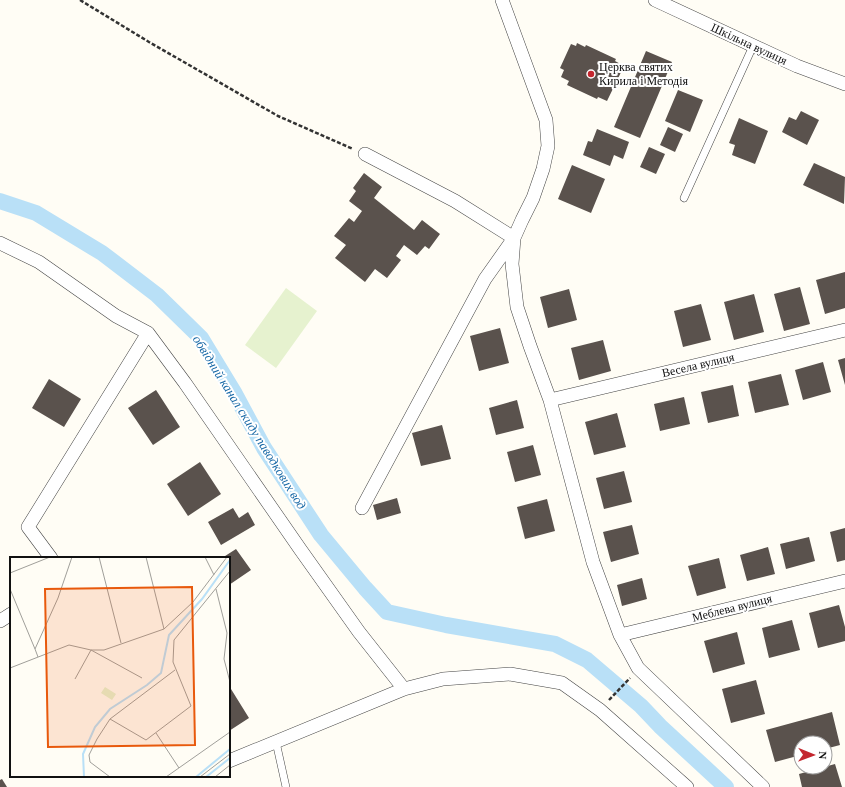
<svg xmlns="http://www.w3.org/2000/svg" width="845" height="787" viewBox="0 0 845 787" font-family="'Times New Roman',serif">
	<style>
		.pitch { fill: #e6f2cf }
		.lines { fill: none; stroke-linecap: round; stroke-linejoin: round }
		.canal { stroke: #b9e0f7; stroke-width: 16 }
		.building { fill: #5a524d }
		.service-casing { stroke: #444; stroke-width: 8 }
		.minor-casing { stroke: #444; stroke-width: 14 }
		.path { stroke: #333; stroke-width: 2.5; stroke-dasharray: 4 2; stroke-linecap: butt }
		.service { stroke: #fff; stroke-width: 7 }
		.minor { stroke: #fff; stroke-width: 13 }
		.poi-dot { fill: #c4262e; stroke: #fff; stroke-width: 1.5 }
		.labels { text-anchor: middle; stroke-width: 4; stroke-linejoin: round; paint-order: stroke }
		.street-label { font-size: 12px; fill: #111; stroke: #fff }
		.poi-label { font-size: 12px; fill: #111; stroke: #fff; text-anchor: start }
		.water-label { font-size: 13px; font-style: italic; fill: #1768a6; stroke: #fff }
		.inset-river { fill: none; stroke: #b9e0f7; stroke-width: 2 }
		.inset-road { fill: none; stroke: #a09f9a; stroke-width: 1 }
		.view { fill: #e8590c; fill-opacity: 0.15; stroke: #e8590c; stroke-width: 2 }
		.inset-edge { fill: none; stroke: #111; stroke-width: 2 }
	</style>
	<rect width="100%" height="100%" fill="#fffdf5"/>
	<path class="pitch" d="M286,288L317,311L276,368L245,345Z"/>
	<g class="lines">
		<path class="canal" d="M0,201L36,213L102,253L157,295L201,338L235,394L264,448L321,535L365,588L387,612L446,625L555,644L587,660L641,706L660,726L726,787"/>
	</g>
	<path class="building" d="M577,43L585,47L586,45L616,59L615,61L624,66L607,101L598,97L597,99L567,85L569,81L561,77L564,70L560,68L571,44L576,46Z
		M646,51L672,62L640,138L614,127Z
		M678,90L703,100L690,132L665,121Z
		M801,111L819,120L807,145L782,132L789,117L796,120Z
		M739,118L768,131L755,164L732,155L735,145L729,143Z
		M668,127L683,134L675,152L660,145Z
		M597,129L629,142L623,159L614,155L610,166L583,155L588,141L592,142Z
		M649,147L665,154L656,174L640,167Z
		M814,163L845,177L844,204L803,185Z
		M572,165L605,179L591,213L558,199Z
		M364,173L382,187L374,198L414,230L422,220L440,234L429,249L425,246L417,255L404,245L396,256L401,260L387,278L375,269L365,282L335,258L346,245L334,236L349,218L354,222L362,211L349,201L356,191L353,188Z
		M845,272V308L825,314L816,280Z
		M800,287L810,324L784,331L774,294Z
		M569,289L577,320L548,328L540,297Z
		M754,294L764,332L734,340L724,302Z
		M701,304L711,340L683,347L674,311Z
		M500,328L509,363L479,371L470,336Z
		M603,340L611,371L579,380L571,348Z
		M845,358V385L838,360Z
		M823,362L831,392L803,400L795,370Z
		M781,374L789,405L755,413L748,382Z
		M49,379L81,399L64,427L32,408Z
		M733,385L739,416L708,423L701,392Z
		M156,390L180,427L153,445L128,408Z
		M684,397L690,424L660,431L654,404Z
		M517,400L524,428L496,435L489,408Z
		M617,413L626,447L594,455L585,422Z
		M442,425L451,459L421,466L412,433Z
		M533,445L541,475L515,482L507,452Z
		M200,462L221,494L188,516L167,484Z
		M624,471L632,502L604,509L596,478Z
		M397,498L401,513L377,520L373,505Z
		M547,499L555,531L525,539L517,507Z
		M233,508L239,518L248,512L255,525L221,545L208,522Z
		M632,525L639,554L611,562L603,532Z
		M845,528V560L837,562L830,532Z
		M809,537L815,561L786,569L780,544Z
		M768,547L775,574L747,581L740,555Z
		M236,549L251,570L229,585V558H222Z
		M719,558L726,588L697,596L688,566Z
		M642,578L647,599L622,606L617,585Z
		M839,605L845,627V641L818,648L809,613Z
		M792,620L800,650L769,658L762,628Z
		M737,632L745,664L713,673L704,641Z
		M756,680L765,714L731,723L722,689Z
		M231,689L249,718L229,731V691Z
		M832,712L840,745L825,749V743H801V755L775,762L766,730Z
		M835,764L842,787H802L799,774Z
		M2,779L7,787H0V780Z"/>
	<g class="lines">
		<g class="service-casing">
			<path id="service" d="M684,198L753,46
				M276,742L286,787"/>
		</g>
		<g class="minor-casing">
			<path id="minor" d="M502,0L546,120L548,146L543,169L533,198L522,220L514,238L512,264L517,307L530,346L550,400L593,562L620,635L638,668L763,787
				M655,0L797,66L845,84
				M0,243L39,262L116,316L148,333L185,383L300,549L359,632L404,689
				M550,400L845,330
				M362,508L485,279L514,238L455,201L365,154
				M51,558L28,527L148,333
				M0,621L11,614
				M620,635L845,581
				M229,761L404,689L443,679L510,674L562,683L600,710L687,787"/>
		</g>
		<path class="path" d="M80,0L149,42L278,116L353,149
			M609,700L630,678"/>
		<use href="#service" class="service"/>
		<use href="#minor" class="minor"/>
	</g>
	<circle class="poi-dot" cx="591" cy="74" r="4"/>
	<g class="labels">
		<g class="street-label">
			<text transform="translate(749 44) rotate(25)" y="4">Шкільна вулиця</text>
			<text transform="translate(698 365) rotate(-13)" y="4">Весела вулиця</text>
			<text transform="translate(732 608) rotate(-14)" y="4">Меблева вулиця</text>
		</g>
		<g class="poi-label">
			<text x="599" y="71">Церква святих<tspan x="599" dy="14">Кирила і Методія</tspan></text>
		</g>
		<g class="water-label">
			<text transform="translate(250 422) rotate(58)" y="5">обвідний канал скиду паводкових вод</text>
		</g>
	</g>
	<g transform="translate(10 557)">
		<rect width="220" height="220" fill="#fffdf5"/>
		<path d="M95,130L106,137L102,143L91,136Z" fill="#e6f2cf"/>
		<path class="inset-river" d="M74,220L73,197L85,170L100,152L137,128L151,116L159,78L192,42L220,3M186,220L220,192M196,220L220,201"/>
		<path class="inset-road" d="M89,0L111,86M136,0L154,72M195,0L204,18M0,16L40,0M0,32L25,92M206,32L217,76L214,102L220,125M28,100L25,92L48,41L62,0M0,111L59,88L81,93H94L154,72L183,45L217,0M65,122L81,93L132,121M100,162L136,183L181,149L163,105L164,83L220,14M146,176L169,211M100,220L80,205L79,198L87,182L100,162L165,113M156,220L220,175M190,220L220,197M205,220L220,208"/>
		<path class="view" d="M182,30L185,188L38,190L35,32Z"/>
		<rect width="220" height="220" class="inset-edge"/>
	</g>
	<g transform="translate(813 755) rotate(91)"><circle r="19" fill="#ffffff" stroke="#a0a0a0"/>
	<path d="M0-3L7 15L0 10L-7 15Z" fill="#c4262e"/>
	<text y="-6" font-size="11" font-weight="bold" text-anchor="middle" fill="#111111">N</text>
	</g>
</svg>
